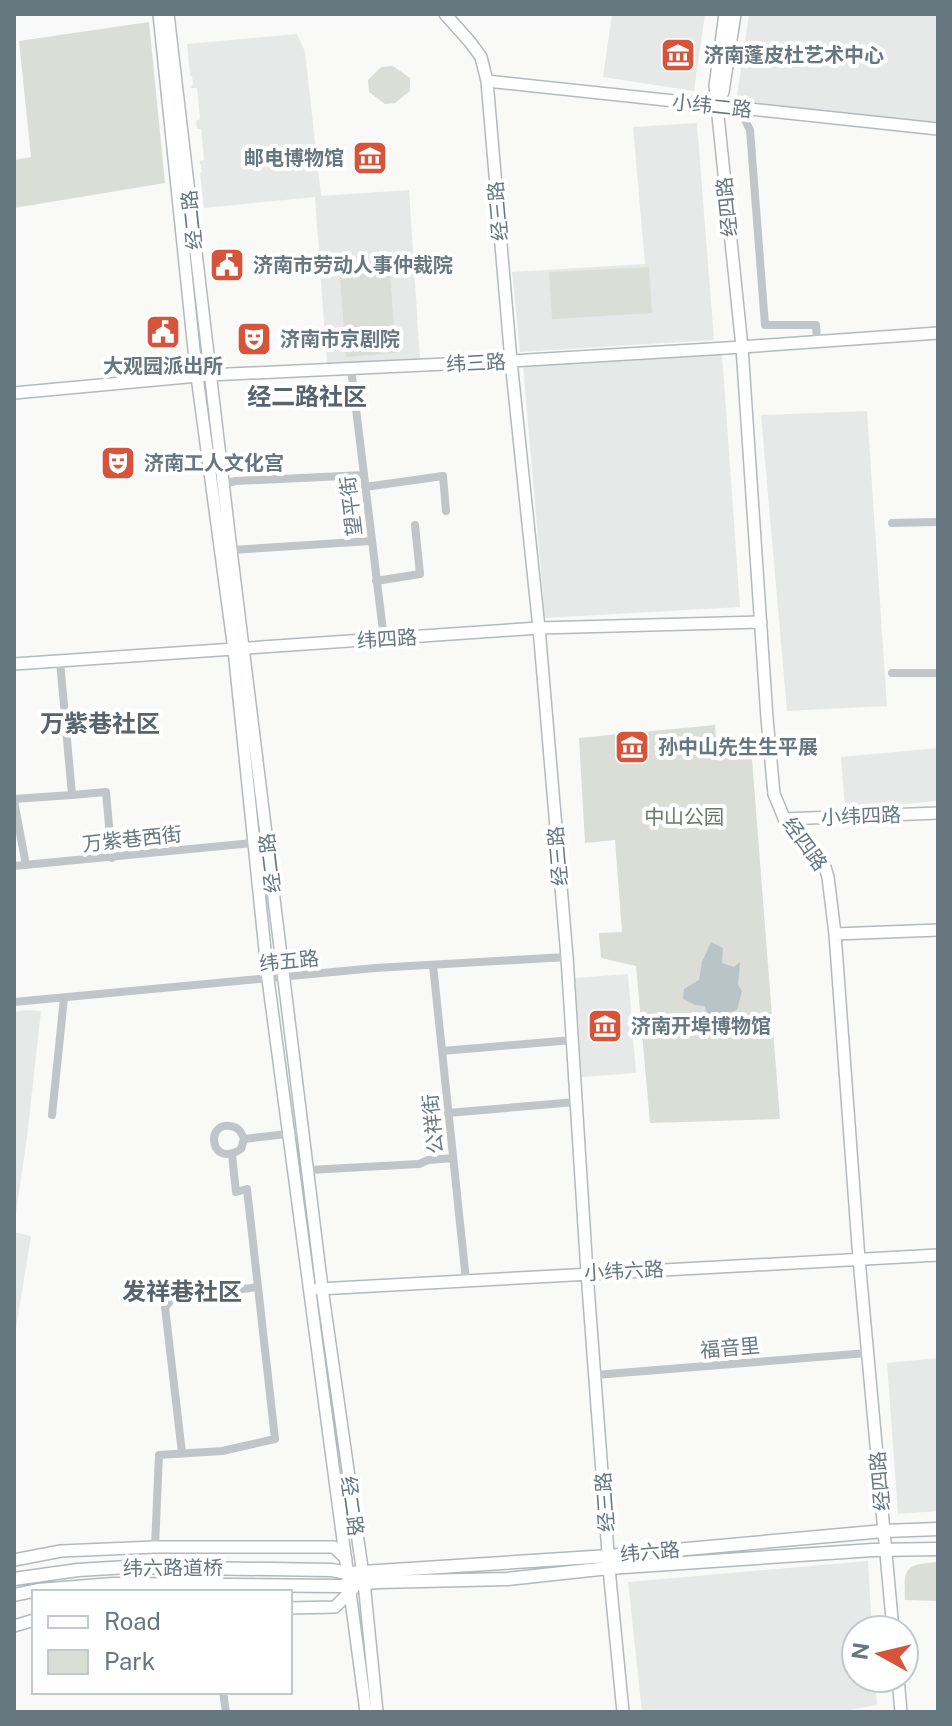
<svg xmlns="http://www.w3.org/2000/svg" width="952" height="1726" viewBox="0 0 952 1726" font-family="'Public Sans','Noto Sans SC',sans-serif">
	<style>
		.built { fill: #e7e9e8 }
		.green { fill: #daded7 }
		.water { fill: #b8c4c8 }
		.lines { fill: none; stroke-linecap: round; stroke-linejoin: round }
		.secondary-casing { stroke: #b3b9bd; stroke-width: 14 }
		.primary-casing { stroke: #b2b8bb; stroke-width: 15 }
		.street { stroke: #c1c5c8; stroke-width: 8 }
		.secondary { stroke: #fff; stroke-width: 11 }
		.primary { stroke: #fff; stroke-width: 12 }
		.labels { text-anchor: middle; stroke-width: 8; stroke-linejoin: round; paint-order: stroke }
		.poi-label { font-size: 20px; font-weight: bold; fill: #667780; stroke: #fff; text-anchor: start }
		.street-label { font-size: 20px; fill: #667780; stroke: #fff }
		.park-label { font-size: 20px; fill: #6a7965; stroke: #fff }
		.quarter-label { font-size: 24px; font-weight: bold; fill: #58646c; stroke: #fff }
	</style>
	<rect width="100%" height="100%" fill="#f9f9f7"/>
	<path class="built" d="M612,14H705L694,91L603,77Z
		M749,14H938V122L736,103Z
		M297,34L305,52L321,196L409,190L420,359L327,365L315,197L204,208L200,173L202,172L201,165L199,161L204,160L201,129H197L196,121L200,119L197,88H191L193,84L192,76H190L187,44Z
		M697,123L714,340L520,352L512,272L645,264L633,127Z
		M722,353L740,607L545,618L523,366Z
		M867,411L887,706L787,711L761,415Z
		M938,748V801L845,809L841,757Z
		M628,974L636,1073L582,1077L575,978Z
		M26,1010L41,1011L27,1137L14,1226V1012Z
		M14,1232L31,1236L14,1341Z
		M938,1358V1511L898,1514L887,1363Z
		M868,1561L872,1630H856V1678H875L877,1705L838,1712H642L628,1582Z"/>
	<path class="green" d="M149,22L165,183L14,208V160L31,157L19,41Z
		M393,66L410,78V91L395,103L385,104L369,92L368,80L381,67Z
		M389,261L396,353L346,357L339,265Z
		M649,267L652,313L552,319L549,272Z
		M715,725L717,749L751,746L780,1119L650,1123L636,966L601,958L599,933L622,932L615,840L585,843L579,738Z
		M938,1562V1601L905,1600C904,1567 904,1565 938,1562Z"/>
	<path class="water" d="M711,942L723,948L722,963L734,967L740,962L738,985L742,991L737,1010L730,1012L728,1024L722,1034L708,1025L705,1006L695,1005L683,999L684,989L699,980L702,962Z"/>
	<g class="lines">
		<g class="secondary-casing">
			<path id="secondary" d="M159,14L196,369L234,650L268,979L366,1712
				M168,14L231,550L322,1288L364,1582L377,1712
				M445,14L470,42L481,57L487,81L511,361L539,628L567,957L587,1273L610,1579L623,1712
				M725,14L715,86L717,106L742,347L767,718L774,794L787,825L824,864L828,877L835,934L859,1259L893,1630
				M487,81L938,129
				M718,102L723,92L735,14
				M14,393L209,375L511,361L727,348L938,333
				M14,664L539,628L761,622
				M784,819L938,813
				M835,934L938,930
				M318,1289L938,1255
				M14,1560L61,1551L155,1547H334L346,1559
				M290,1608L335,1607L353,1589
				M14,1626L34,1620
				M898,1678L901,1712"/>
		</g>
		<g class="primary-casing">
			<path id="primary" d="M14,1579L78,1570L127,1567L332,1570L347,1573L609,1556L884,1531L938,1529
				M14,1595L38,1590L113,1584L341,1586L377,1582L507,1579L609,1568L873,1550L938,1549"/>
		</g>
		<path class="street" d="M744,109L745,120L750,130L765,325H816L817,342
			M351,368L384,639
			M222,484L236,481L364,475
			M365,487L443,476L446,511
			M892,523L938,522
			M231,550L371,541
			M376,581L420,574L415,525
			M60,661L72,795L106,792L112,858
			M892,673H938
			M14,799L72,795
			M14,801L26,865
			M14,866L253,843
			M433,965L466,1280
			M14,1002L375,968L567,957
			M442,1051L572,1040
			M448,1113L576,1102
			M52,1115L64,998
			M244,1139L241,1149C210,1169 205,1122 230,1126C239,1127 241,1132 244,1139L304,1132
			M309,1170L419,1164L428,1160L453,1158
			M595,1375L868,1353
			M182,1453L165,1307L172,1299L258,1287
			M155,1547L159,1455L222,1451L275,1439L247,1189L236,1192L232,1155
			M223,1692L226,1712"/>
		<use href="#secondary" class="secondary"/>
		<use href="#primary" class="primary"/>
	</g>
	<defs>
		<g id="museum-square" transform="scale(1.8)"><rect x="-9" y="-9" width="18" height="18" rx="4" fill="#d75339" stroke="#fff"/><path d="M0-6L6-3V-2H-6V-3ZM-5-1h2V3h-2ZM-1-1h2V3h-2ZM3-1h2V3H3ZM-6 4H6V6H-6Z" fill="#fff"/></g>
		<g id="civic-square" transform="scale(1.8)"><rect x="-9" y="-9" width="18" height="18" rx="4" fill="#d75339" stroke="#fff"/><path d="M-.6-6.5H3V-4.5H.6V-3L4-1V1h2V6H-6V1h2V-1L-.6-3ZM-1.2 2.5V6h2.4V2.5Z" fill="#fff"/></g>
		<g id="theatre-square" transform="scale(1.8)"><rect x="-9" y="-9" width="18" height="18" rx="4" fill="#d75339" stroke="#fff"/><path d="M-5-5.5Q0-4 5-5.5V0Q5 5 0 6Q-5 5-5 0ZM-3.3-2.5H-1v1.5H-3.3ZM1-2.5H3.3v1.5H1ZM-2.8 1Q0 5.5 2.8 1Z" fill="#fff"/></g>
	</defs>
	<g fill-rule="evenodd">
		<use href="#museum-square" x="678" y="55"/>
		<use href="#museum-square" x="370" y="158"/>
		<use href="#civic-square" x="227" y="265"/>
		<use href="#civic-square" x="163" y="332"/>
		<use href="#theatre-square" x="254" y="339"/>
		<use href="#theatre-square" x="118" y="463"/>
		<use href="#museum-square" x="632" y="747"/>
		<use href="#museum-square" x="605" y="1026"/>
	</g>
	<g class="labels">
		<g class="poi-label">
			<text x="704" y="62">济南蓬皮杜艺术中心</text>
			<text x="344" y="165" text-anchor="end">邮电博物馆</text>
			<text x="253" y="272">济南市劳动人事仲裁院</text>
			<text x="280" y="346">济南市京剧院</text>
			<text x="163" y="373" text-anchor="middle">大观园派出所</text>
			<text x="144" y="470">济南工人文化宫</text>
			<text x="658" y="754">孙中山先生生平展</text>
			<text x="631" y="1033">济南开埠博物馆</text>
		</g>
		<g class="street-label">
			<text transform="translate(712 106) rotate(6)" y="7">小纬二路</text>
			<text transform="translate(727 207) rotate(-96)" y="7">经四路</text>
			<text transform="translate(498 211) rotate(-95)" y="7">经三路</text>
			<text transform="translate(192 220) rotate(-96)" y="7">经二路</text>
			<text transform="translate(476 363) rotate(-3)" y="7">纬三路</text>
			<text transform="translate(351 506) rotate(-97)" y="7">望平街</text>
			<text transform="translate(387 639) rotate(-4)" y="7">纬四路</text>
			<text transform="translate(861 816) rotate(-2)" y="7">小纬四路</text>
			<text transform="translate(132 839) rotate(-6)" y="7">万紫巷西街</text>
			<text transform="translate(805 844) rotate(54)" y="7">经四路</text>
			<text transform="translate(558 856) rotate(-95)" y="7">经三路</text>
			<text transform="translate(270 863) rotate(-97)" y="7">经二路</text>
			<text transform="translate(289 961) rotate(-6)" y="7">纬五路</text>
			<text transform="translate(433 1124) rotate(-96)" y="7">公祥街</text>
			<text transform="translate(624 1271) rotate(-3)" y="7">小纬六路</text>
			<text transform="translate(730 1348) rotate(-5)" y="7">福音里</text>
			<text transform="translate(880 1481) rotate(-95)" y="7">经四路</text>
			<text transform="translate(605 1502) rotate(-94)" y="7">经三路</text>
			<text transform="translate(352 1506) rotate(82)" y="7">经二路</text>
			<text transform="translate(650 1552) rotate(-5)" y="7">纬六路</text>
			<text x="173" y="1575">纬六路道桥</text>
		</g>
		<g class="park-label">
			<text x="684" y="824">中山公园</text>
		</g>
		<g class="quarter-label">
			<text x="307" y="405">经二路社区</text>
			<text x="100" y="732">万紫巷社区</text>
			<text x="182" y="1300">发祥巷社区</text>
		</g>
	</g>
	<rect width="952" height="1726" fill="none" stroke="#667780" stroke-width="32"/>
	<rect x="32" y="1590" width="260" height="104" fill="#ffffff" stroke="#c2c9cc" stroke-width="2"/>
	<rect x="48" y="1616" width="40" height="12" fill="#ffffff" stroke="#c2c9cc" stroke-width="2"/>
	<text x="104" y="1630" font-size="24" fill="#667780">Road</text>
	<rect x="48" y="1650" width="40" height="24" fill="#daded7" stroke="#c2c9cc" stroke-width="2"/>
	<text x="104" y="1670" font-size="24" fill="#667780">Park</text>
	<g transform="translate(880 1654) rotate(278)"><circle r="38" fill="#ffffff" stroke="#c2c9cc" stroke-width="2"/>
	<path d="M0-6L14 30L0 20L-14 30Z" fill="#d75339"/>
	<text y="-12" font-size="22" font-weight="bold" text-anchor="middle" fill="#667780">N</text>
	</g>
</svg>
